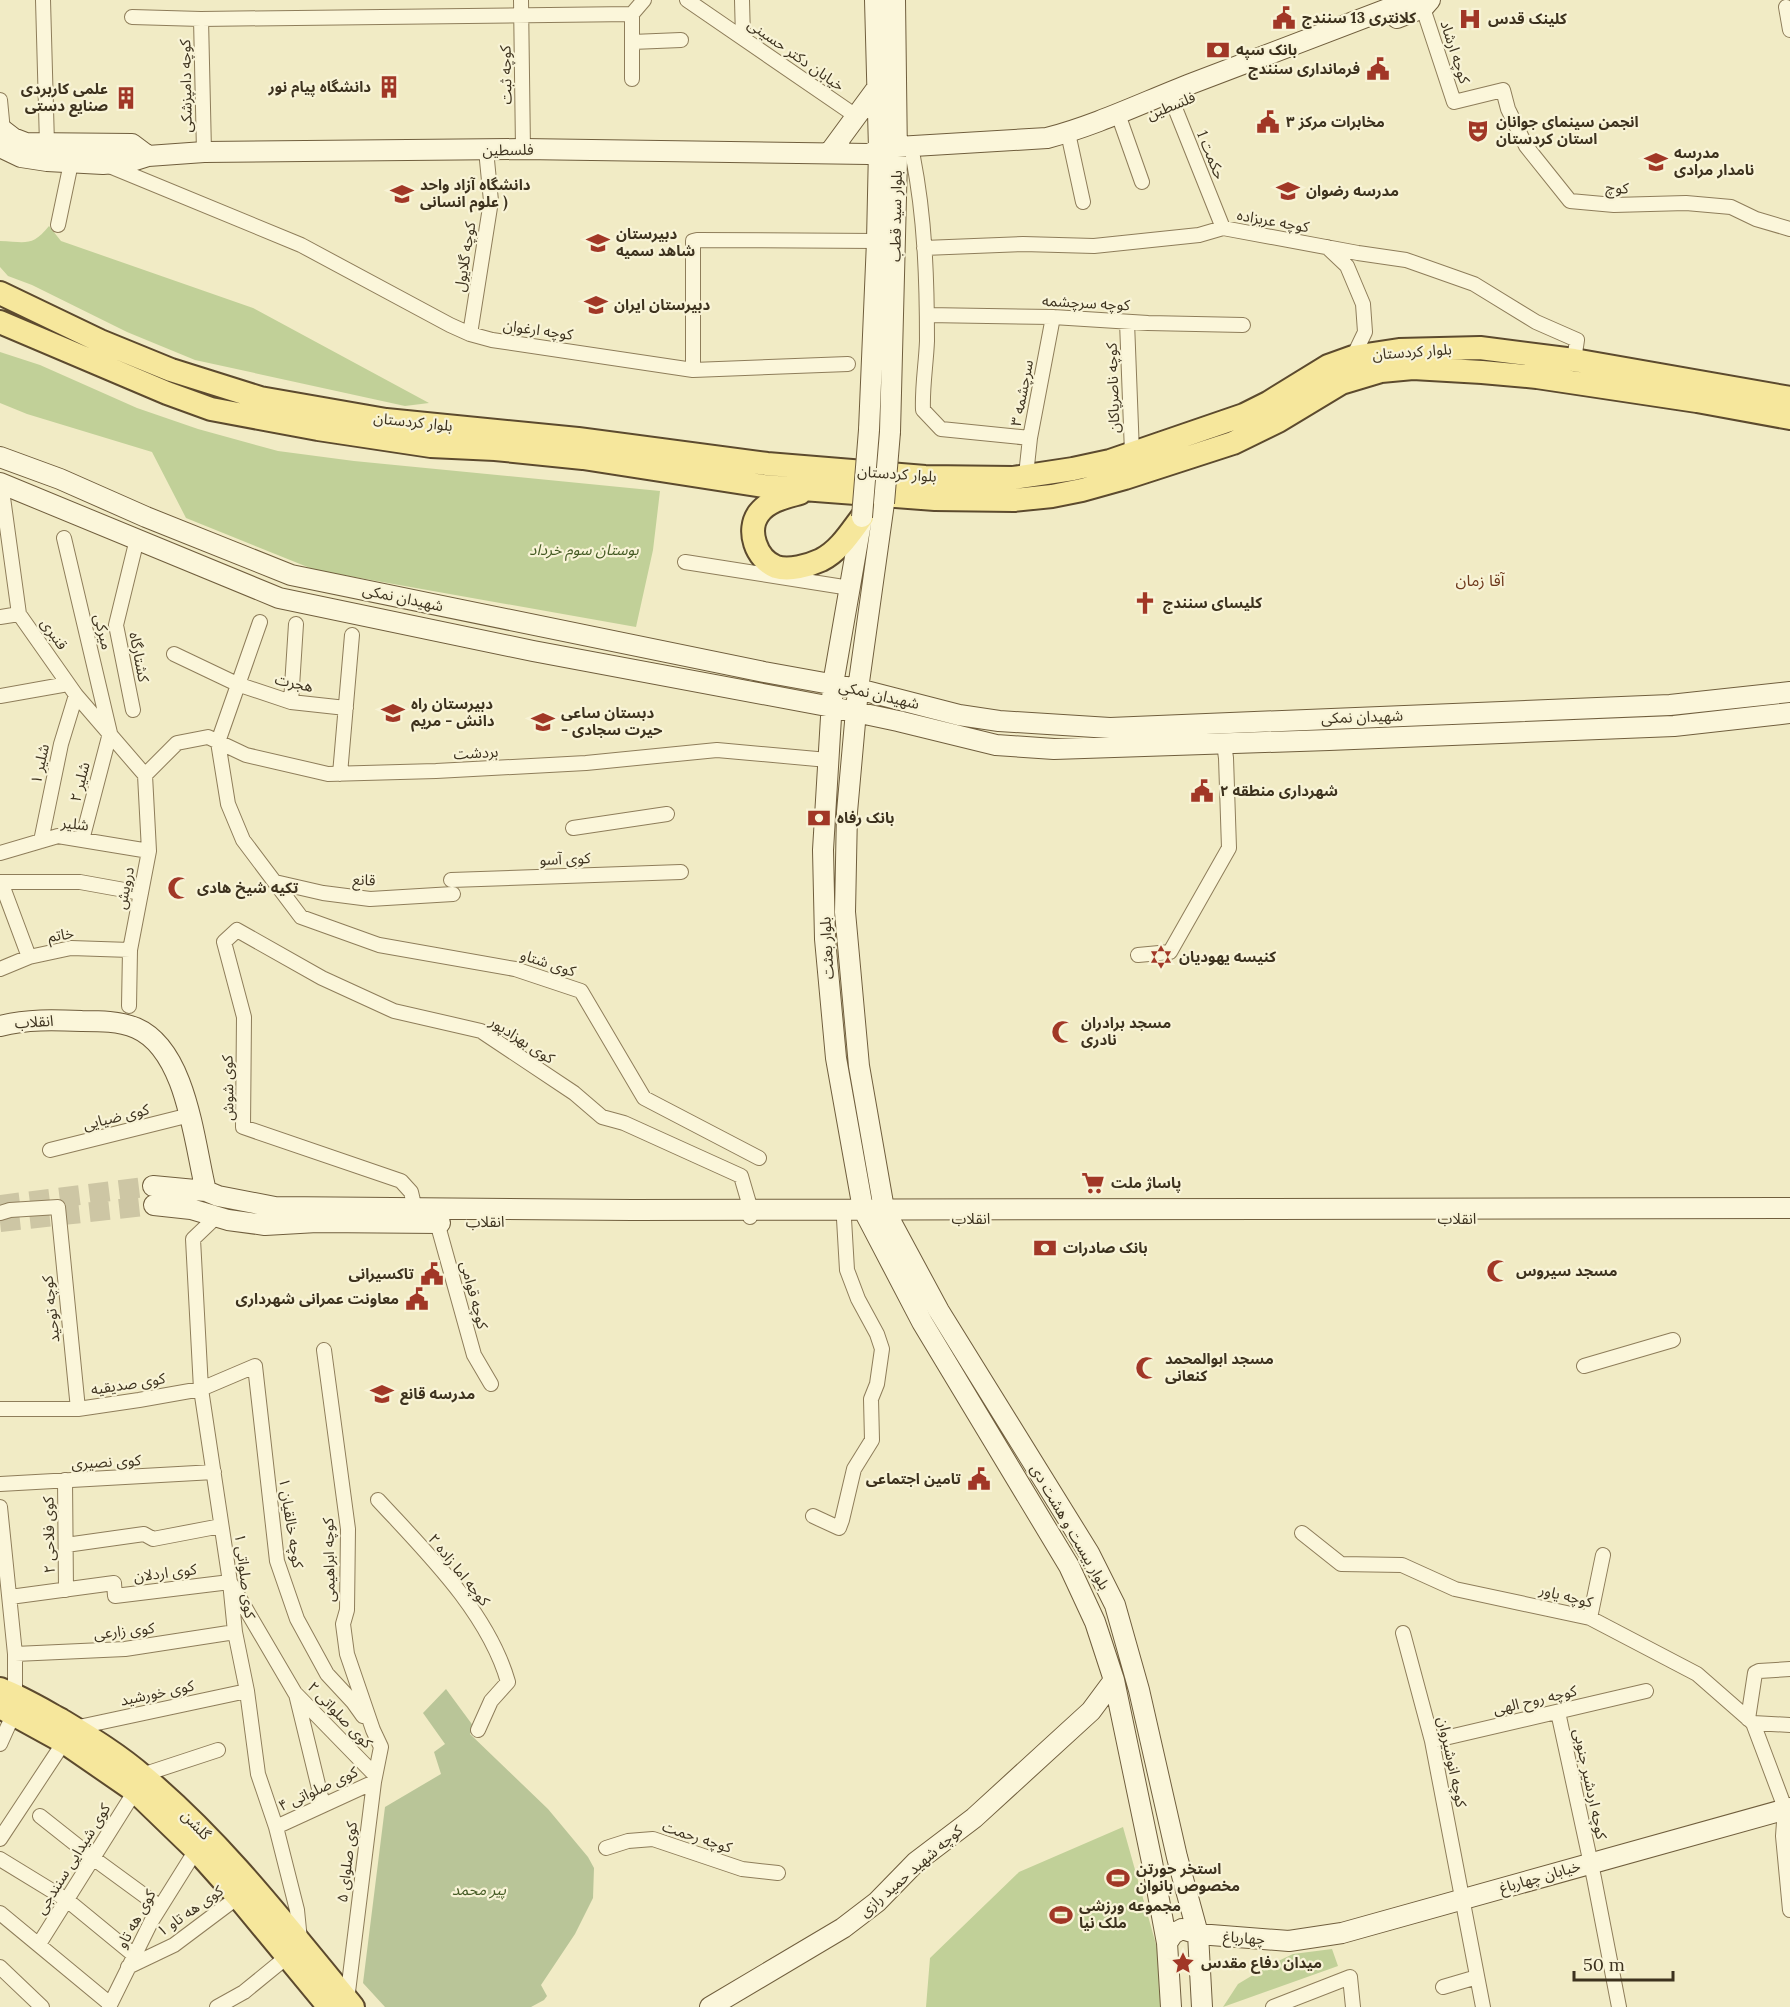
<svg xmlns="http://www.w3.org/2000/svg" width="1790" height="2007" viewBox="0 0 1790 2007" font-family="Lora,'Noto Sans Arabic',serif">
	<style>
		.green { fill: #c1d098 }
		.cemetery { fill: #b9c598 }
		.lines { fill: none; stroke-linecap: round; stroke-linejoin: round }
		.secondary-tunnel { stroke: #cdc6a4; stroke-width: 20; stroke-dasharray: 20 10; stroke-linecap: butt }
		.street-casing { stroke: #8e7d5a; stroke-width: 16 }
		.secondary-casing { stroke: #705e3d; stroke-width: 22 }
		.primary-casing { stroke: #5c4a2e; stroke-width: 26 }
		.street { stroke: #fbf6da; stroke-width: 14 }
		.secondary { stroke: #fbf6da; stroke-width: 20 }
		.primary { stroke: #f6e79c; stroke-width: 22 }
		.secondary-bridge-casing { stroke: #705e3d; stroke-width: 22; stroke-linecap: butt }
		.secondary-bridge { stroke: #fbf6da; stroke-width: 20 }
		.labels { text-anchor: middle; stroke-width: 4.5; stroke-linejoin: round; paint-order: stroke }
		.poi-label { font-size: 15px; font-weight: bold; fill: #3d321e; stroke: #f8f3d6; text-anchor: start }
		.street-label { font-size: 15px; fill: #3d321e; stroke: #f8f3d6 }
		.park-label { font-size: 15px; font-style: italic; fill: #455b24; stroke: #f8f3d6 }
		.neighbourhood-label { font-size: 16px; fill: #6d381b; stroke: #f8f3d6 }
	</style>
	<rect width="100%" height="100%" fill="#f1ebc5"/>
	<path class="green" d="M49,226L61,241L253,308L429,403L405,406L195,360L127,332L32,285L8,276L0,267V241C26,242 32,247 49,226Z
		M0,352L40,365L137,408L198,429L278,451L354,461L660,491L653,550L636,627L315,570L186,518L152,452L27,414L0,403Z
		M1123,1827L1166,1980V2007H926L930,1958L1019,1872Z
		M1332,1949L1338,1966L1223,2007L1238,1984L1268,1966L1293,1954Z"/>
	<path class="cemetery" d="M446,1689L474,1727L470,1734L548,1809L588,1857L594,1868L593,1898L575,1934L541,1985L547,1996L544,2000L531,2007H385L363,1983L385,1807L441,1774L434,1752L445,1744L423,1713Z"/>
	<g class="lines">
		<path class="secondary-tunnel" d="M0,1205L153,1186
			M0,1222L154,1205"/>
		<g class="street-casing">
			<path id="street" d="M43,0L47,144
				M521,0L523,149
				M687,0L856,116
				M742,0L743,38
				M1421,2L1454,102L1503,90L1508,109L1526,146L1570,201L1614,205L1686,203L1731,207L1756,219L1790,229
				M1786,7L1790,30
				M632,14L644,0
				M132,17L201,19L632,14
				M201,19L204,152
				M632,42L681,40
				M632,79V14
				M1169,93L1223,228
				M0,100L3,131L0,134
				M1118,114L1142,182
				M1068,133L1083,202
				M913,157C925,218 927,280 927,341C926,365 922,387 923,410L941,429L1030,438
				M107,165L301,245L450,325L470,334L492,340L693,370V241L697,240L877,241
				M58,225L71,163
				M1327,247L1347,266L1363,304L1365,332L1353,357
				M924,248L1023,244L1094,246L1199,235L1223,228L1358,253L1406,260L1474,284L1536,322L1577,340L1574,360
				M927,315L1053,317L1148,323L1243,325
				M1127,322L1132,453
				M470,334L491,201L486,150
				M693,370L848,364
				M1026,475L1030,438L1053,317
				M1,483L19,614L76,695L145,775
				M64,538L110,733L82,840
				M685,562L850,588
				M0,617L19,614
				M260,622L218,742L228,804L243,840L301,917L379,945L515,969L581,991L644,1098L759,1158
				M174,654L237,684L291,702L346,708
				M0,696L68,684
				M291,702L296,624
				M133,710L116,625L137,539
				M340,774L352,635
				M145,775L177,743L208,737L246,755L328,774L436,771L586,763L717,750L828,760
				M573,828L667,814
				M41,841L61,744L76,695
				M0,853L58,836L149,851
				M451,880L681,872
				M0,882H80L141,893
				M1,882L29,957
				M275,882L323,893L370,899L453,894
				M1138,955L1170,952L1229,848L1226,758L1224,744
				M0,969L29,957L71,948L130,950
				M129,1006L130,950L149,851L145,775
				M50,1150L190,1115
				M415,1209L411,1192L401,1181L243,1127L244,1017L224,942L237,930L322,978L394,1011L481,1031L574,1093L602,1117L624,1123L741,1176L751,1210L750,1217
				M0,1213L10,1210L58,1207L78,1409
				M435,1215L474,1355L491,1384
				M216,1217L193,1239L201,1389L230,1582L235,1632L247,1691L258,1774L276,1827L297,1910L300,1940
				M324,1350L348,1529L347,1610L343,1624L347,1654L373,1730L381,1747L374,1782L347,2000
				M1584,1366L1673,1340
				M0,1409H78L139,1400L201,1389L255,1366L277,1561L297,1619L327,1674L353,1702L363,1716
				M65,1480L66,1590
				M0,1484L214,1472
				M378,1500C426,1552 488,1612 508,1682L491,1701L478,1730
				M0,1507L15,1654V1695
				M813,1516L839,1528L842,1520L854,1469L872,1440L871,1399L877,1384L882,1349L877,1334L858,1299L847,1270L844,1219
				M1302,1533L1341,1564L1402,1565L1455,1589L1590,1618L1697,1674L1753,1723L1785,1808L1783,1836L1790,1910
				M66,1545L144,1534L153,1539L221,1526
				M10,1597L114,1583L115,1596L230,1582L295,1693L375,1775
				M1590,1618L1603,1555
				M1403,1633L1432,1741L1483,2007
				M15,1654L125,1649L235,1632
				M296,1694L323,1805
				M1558,1712L1594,1878L1619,2007
				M1748,1719L1755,1673L1759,1671L1790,1669
				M1753,1723L1790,1725
				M74,1728L247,1691
				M1432,1741L1646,1691
				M0,1744L14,1713
				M142,1775L218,1750
				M40,1816L93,1858L160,1907
				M276,1827L374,1782
				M0,1839L64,1742
				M606,1848L628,1841L653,1839L742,1869L778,1873
				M0,1859L67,1900L134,1955
				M0,1913L110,2004
				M39,1944L135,1791
				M0,1967L42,2007
				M128,1967L174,1945L238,1897
				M1443,1987L1477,1977
				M109,2007L151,1922L196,1850
				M217,2007L244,1992L288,1956
				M1273,2007L1350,1977L1353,2007"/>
		</g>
		<g class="secondary-casing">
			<path id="secondary" d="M1397,18L1423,8L1430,0
				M0,128L13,138L26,143L132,144L148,156
				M0,147L21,157L47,161L103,164L129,162L148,156L204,152L523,149L869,154L879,149L897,147L1047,138C1097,125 1144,102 1193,83C1265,55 1338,28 1411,0
				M830,152L877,88
				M869,430L877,241L879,149L875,0
				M890,432L897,158L895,0
				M0,457L60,479L146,517L291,575L764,672L858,689L959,715L999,721L1110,728L1670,705L1790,692
				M0,483L279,598L533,651L832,707L898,721L996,745L1054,749L1329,740L1674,726L1790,713
				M884,503L858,689L847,812L845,912L859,1066L884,1209L939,1311L1089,1553L1115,1605L1139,1690L1177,1857L1198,1934L1202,2007
				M862,517L833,684L823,850L825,939L836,1058L863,1209L922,1322L1069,1566L1095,1622L1114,1680L1152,1862L1167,1943L1171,2007
				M0,1026C27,1019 54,1020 82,1021C100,1021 119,1021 136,1028C187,1050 194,1143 206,1191L218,1196L275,1207L632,1210L1790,1208
				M153,1186L206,1191
				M154,1205L191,1209L228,1220L265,1225L317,1222L440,1223
				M1167,1943L1173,1934L1182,1929L1198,1934L1289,1941L1342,1933L1790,1808
				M710,2007L843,1928L877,1902L916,1862L974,1818L1091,1711L1114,1680"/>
		</g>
		<g class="primary-casing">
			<path id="primary" d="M0,293L100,341L171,370L260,398L386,420L578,439L767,464L925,477L1013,478L1073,469L1110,461L1244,415L1268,403L1328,366L1353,357L1399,350L1480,348L1574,360L1790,398
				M0,322L167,393L211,409L318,429L431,446L495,449L583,458L763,486L935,499L1014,500L1052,496L1082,490L1125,478L1233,443L1278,421L1341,383L1381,371L1413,368L1482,372L1537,377L1697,401L1790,418
				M800,493C786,497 769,500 759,513C746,530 756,559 776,567C789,571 808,566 821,560C839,551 850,533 862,517
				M0,1689C21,1697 41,1709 61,1720C89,1737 119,1755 144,1777C224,1844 287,1927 353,2007
				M0,1707L64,1742L135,1791L196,1850L238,1897L329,2007"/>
		</g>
		<use href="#street" class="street"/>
		<use href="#secondary" class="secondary"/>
		<use href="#primary" class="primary"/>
		<g class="secondary-bridge-casing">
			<path id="secondary-bridge" d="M884,503L890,432
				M862,517L869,430"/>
		</g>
		<use href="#secondary-bridge" class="secondary-bridge"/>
	</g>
	<defs>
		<g id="civic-bare" transform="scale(1.8)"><path d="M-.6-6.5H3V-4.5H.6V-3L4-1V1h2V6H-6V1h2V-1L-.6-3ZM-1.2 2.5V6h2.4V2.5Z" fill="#a13726" stroke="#f8f3d6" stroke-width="2.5" paint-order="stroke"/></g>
		<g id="hospital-bare" transform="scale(1.8)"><path d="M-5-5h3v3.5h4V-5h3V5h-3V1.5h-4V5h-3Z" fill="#a13726" stroke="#f8f3d6" stroke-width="2.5" paint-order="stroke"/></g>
		<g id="bank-bare" transform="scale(1.8)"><path d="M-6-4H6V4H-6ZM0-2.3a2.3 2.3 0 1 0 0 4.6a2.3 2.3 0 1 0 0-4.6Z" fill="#a13726" stroke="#f8f3d6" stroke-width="2.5" paint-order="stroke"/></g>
		<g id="building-bare" transform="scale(1.8)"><path d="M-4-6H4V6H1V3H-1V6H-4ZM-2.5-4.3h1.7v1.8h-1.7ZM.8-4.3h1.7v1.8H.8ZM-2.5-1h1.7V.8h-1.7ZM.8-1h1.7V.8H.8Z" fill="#a13726" stroke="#f8f3d6" stroke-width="2.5" paint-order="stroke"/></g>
		<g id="theatre-bare" transform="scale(1.8)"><path d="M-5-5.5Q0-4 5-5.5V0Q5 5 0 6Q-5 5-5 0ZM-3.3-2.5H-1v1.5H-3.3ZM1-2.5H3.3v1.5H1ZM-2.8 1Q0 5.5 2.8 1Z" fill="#a13726" stroke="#f8f3d6" stroke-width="2.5" paint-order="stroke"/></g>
		<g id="school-bare" transform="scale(1.8)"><path d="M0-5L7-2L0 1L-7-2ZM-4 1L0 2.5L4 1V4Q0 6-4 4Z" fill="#a13726" stroke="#f8f3d6" stroke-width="2.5" paint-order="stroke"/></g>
		<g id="university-bare" transform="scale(1.8)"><path d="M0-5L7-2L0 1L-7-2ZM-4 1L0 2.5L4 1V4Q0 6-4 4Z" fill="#a13726" stroke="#f8f3d6" stroke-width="2.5" paint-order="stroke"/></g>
		<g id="church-bare" transform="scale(1.8)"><path d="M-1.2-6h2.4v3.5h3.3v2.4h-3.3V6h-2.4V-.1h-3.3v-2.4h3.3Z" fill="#a13726" stroke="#f8f3d6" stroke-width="2.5" paint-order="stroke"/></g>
		<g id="mosque-bare" transform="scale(1.8)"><path d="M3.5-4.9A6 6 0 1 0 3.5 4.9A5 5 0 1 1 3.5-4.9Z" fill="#a13726" stroke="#f8f3d6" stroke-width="2.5" paint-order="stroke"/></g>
		<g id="synagogue-bare" transform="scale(1.8)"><path d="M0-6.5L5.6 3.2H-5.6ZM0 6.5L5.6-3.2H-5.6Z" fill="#a13726" stroke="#f8f3d6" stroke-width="2.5" paint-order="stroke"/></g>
		<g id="supermarket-bare" transform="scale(1.8)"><path d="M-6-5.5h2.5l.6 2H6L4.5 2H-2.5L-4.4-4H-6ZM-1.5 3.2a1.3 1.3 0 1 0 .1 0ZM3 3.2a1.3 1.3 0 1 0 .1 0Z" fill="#a13726" stroke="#f8f3d6" stroke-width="2.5" paint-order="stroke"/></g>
		<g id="stadium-bare" transform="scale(1.8)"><path d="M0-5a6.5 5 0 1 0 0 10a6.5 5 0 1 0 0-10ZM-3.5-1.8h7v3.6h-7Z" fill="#a13726" stroke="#f8f3d6" stroke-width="2.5" paint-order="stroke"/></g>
		<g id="sight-bare" transform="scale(1.8)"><path d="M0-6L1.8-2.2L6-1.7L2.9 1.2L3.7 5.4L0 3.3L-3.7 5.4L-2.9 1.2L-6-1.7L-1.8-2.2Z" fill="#a13726" stroke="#f8f3d6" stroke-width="2.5" paint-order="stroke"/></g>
	</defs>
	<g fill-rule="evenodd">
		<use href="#civic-bare" x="1284" y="18"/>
		<use href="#hospital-bare" x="1470" y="19"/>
		<use href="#bank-bare" x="1218" y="50"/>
		<use href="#civic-bare" x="1378" y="69"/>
		<use href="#building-bare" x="389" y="87"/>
		<use href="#building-bare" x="126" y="98"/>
		<use href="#civic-bare" x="1268" y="122"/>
		<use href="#theatre-bare" x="1478" y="131"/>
		<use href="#school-bare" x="1656" y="162"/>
		<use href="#school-bare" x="1288" y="191"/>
		<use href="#university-bare" x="402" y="194"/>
		<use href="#school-bare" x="598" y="243"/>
		<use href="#school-bare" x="596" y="305"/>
		<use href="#church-bare" x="1145" y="603"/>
		<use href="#school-bare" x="393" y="713"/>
		<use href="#school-bare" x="543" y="722"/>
		<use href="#civic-bare" x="1202" y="791"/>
		<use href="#bank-bare" x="819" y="818"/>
		<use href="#mosque-bare" x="179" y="888"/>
		<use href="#synagogue-bare" x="1161" y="957"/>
		<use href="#mosque-bare" x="1063" y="1032"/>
		<use href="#supermarket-bare" x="1093" y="1183"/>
		<use href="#bank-bare" x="1045" y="1248"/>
		<use href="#mosque-bare" x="1498" y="1271"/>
		<use href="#civic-bare" x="432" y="1274"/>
		<use href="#civic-bare" x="417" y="1299"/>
		<use href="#mosque-bare" x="1147" y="1368"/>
		<use href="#school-bare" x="382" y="1394"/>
		<use href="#civic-bare" x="979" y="1479"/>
		<use href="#stadium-bare" x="1118" y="1878"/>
		<use href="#stadium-bare" x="1061" y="1915"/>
		<use href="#sight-bare" x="1183" y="1963"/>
	</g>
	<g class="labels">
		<g class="poi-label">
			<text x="1302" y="23">کلانتری 13 سنندج</text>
			<text x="1488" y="24">کلینک قدس</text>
			<text x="1236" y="55">بانک سپه</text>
			<text x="1360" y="74" text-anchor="end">فرمانداری سنندج</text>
			<text x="371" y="92" text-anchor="end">دانشگاه پیام نور</text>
			<text x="108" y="94" text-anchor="end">علمی کاربردی<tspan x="108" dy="17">صنایع دستی</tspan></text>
			<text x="1286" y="127">مخابرات مرکز ۳</text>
			<text x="1496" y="127">انجمن سینمای جوانان<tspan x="1496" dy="17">استان کردستان</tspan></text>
			<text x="1674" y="158">مدرسه<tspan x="1674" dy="17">نامدار مرادی</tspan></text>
			<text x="420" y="190">دانشگاه آزاد واحد<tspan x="420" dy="17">علوم انسانی )</tspan></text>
			<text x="1306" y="196">مدرسه رضوان</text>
			<text x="616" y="239">دبیرستان<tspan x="616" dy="17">شاهد سمیه</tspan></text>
			<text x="614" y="310">دبیرستان ایران</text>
			<text x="1163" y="608">کلیسای سنندج</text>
			<text x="411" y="709">دبیرستان راه<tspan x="411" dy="17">دانش - مریم</tspan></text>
			<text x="561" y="718">دبستان ساعی<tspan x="561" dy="17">- حیرت سجادی</tspan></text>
			<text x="1220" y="796">شهرداری منطقه ۲</text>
			<text x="837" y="823">بانک رفاه</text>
			<text x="197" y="893">تکیه شیخ هادی</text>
			<text x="1179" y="962">کنیسه یهودیان</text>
			<text x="1081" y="1028">مسجد برادران<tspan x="1081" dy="17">نادری</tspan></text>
			<text x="1111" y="1188">پاساژ ملت</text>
			<text x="1063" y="1253">بانک صادرات</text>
			<text x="1516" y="1276">مسجد سیروس</text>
			<text x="414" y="1279" text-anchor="end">تاکسیرانی</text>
			<text x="399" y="1304" text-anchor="end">معاونت عمرانی شهرداری</text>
			<text x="1165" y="1364">مسجد ابوالمحمد<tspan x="1165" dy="17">کنعانی</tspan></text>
			<text x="400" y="1399">مدرسه قانع</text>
			<text x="961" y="1484" text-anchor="end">تامین اجتماعی</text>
			<text x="1136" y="1874">استخر حورتن<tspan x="1136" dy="17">مخصوص بانوان</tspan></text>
			<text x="1079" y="1911">مجموعه ورزشی<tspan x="1079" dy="17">ملک نیا</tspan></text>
			<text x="1201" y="1968">میدان دفاع مقدس</text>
		</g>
		<g class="street-label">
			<text transform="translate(1455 52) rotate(72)" y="5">کوچه ارشاد</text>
			<text transform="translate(796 55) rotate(35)" y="5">خیابان دکتر حسینی</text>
			<text transform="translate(506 75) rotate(-91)" y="5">کوچه ثبت</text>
			<text transform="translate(186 86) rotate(-91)" y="5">کوچه دامپزشکی</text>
			<text transform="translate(1171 106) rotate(-22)" y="5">فلسطین</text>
			<text transform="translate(508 150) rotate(-1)" y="5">فلسطین</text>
			<text transform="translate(1211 155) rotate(68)" y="5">حکمت 1</text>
			<text transform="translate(1617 188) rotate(2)" y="5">کوچ</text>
			<text transform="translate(896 216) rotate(-89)" y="5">بلوار سید قطب</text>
			<text transform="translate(1273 221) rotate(10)" y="5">کوچه عربزاده</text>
			<text transform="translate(465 257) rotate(-81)" y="5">کوچه گلایول</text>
			<text transform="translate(1086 303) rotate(3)" y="5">کوچه سرچشمه</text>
			<text transform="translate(538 330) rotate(8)" y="5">کوچه ارغوان</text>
			<text transform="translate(1412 352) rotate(-4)" y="5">بلوار کردستان</text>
			<text transform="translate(1113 388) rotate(-92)" y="5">کوچه ناصرپاکان</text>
			<text transform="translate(1022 393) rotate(-79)" y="5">سرچشمه ۳</text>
			<text transform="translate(413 422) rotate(6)" y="5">بلوار کردستان</text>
			<text transform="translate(897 474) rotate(4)" y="5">بلوار کردستان</text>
			<text transform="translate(403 598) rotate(12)" y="5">شهیدان نمکی</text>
			<text transform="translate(103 632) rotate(77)" y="5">میرکی</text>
			<text transform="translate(54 634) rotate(55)" y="5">قنبری</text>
			<text transform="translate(139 657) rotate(79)" y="5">کشتارگاه</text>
			<text transform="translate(294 683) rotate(12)" y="5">هجرت</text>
			<text transform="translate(879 695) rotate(13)" y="5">شهیدان نمکی</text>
			<text transform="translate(1362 717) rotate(-2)" y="5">شهیدان نمکی</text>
			<text transform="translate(476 753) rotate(-3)" y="5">بردشت</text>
			<text transform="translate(40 764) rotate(-78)" y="5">شلیر ۱</text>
			<text transform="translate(80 782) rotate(-76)" y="5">شلیر ۲</text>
			<text transform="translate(75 824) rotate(6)" y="5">شلیر</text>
			<text transform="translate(565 859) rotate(-2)" y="5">کوی آسو</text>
			<text transform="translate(364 880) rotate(3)" y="5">قانع</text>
			<text transform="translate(125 888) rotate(-79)" y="5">درویش</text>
			<text transform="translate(61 935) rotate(-8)" y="5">خاتم</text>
			<text transform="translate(827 948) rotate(-93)" y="5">بلوار بعثت</text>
			<text transform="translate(548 963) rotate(18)" y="5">کوی شتاو</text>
			<text transform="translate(34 1022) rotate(-4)" y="5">انقلاب</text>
			<text transform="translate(522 1040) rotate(33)" y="5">کوی بهزادپور</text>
			<text transform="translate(228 1088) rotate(-91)" y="5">کوی شوش</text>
			<text transform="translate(116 1117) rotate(-14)" y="5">کوی ضیایی</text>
			<text x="971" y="1224">انقلاب</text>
			<text x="1457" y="1224">انقلاب</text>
			<text transform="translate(485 1222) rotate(-1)" y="5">انقلاب</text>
			<text transform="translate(474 1295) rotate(75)" y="5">کوچه قوامی</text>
			<text transform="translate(51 1309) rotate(-96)" y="5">کوچه توحید</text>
			<text transform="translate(128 1384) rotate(-9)" y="5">کوی صدیقیه</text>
			<text transform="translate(106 1462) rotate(-3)" y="5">کوی نصیری</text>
			<text transform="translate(291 1523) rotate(81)" y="5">کوچه خالقیان ۱</text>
			<text transform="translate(1070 1527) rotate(60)" y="5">بلوار بیست و هشت دی</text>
			<text transform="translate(49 1535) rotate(-91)" y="5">کوی فلاحی ۲</text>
			<text transform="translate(329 1560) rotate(-91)" y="5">کوچه ابراهیمی</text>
			<text transform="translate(459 1570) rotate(51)" y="5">کوچه اما زاده ۲</text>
			<text transform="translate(165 1573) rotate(-7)" y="5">کوی اردلان</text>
			<text transform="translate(245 1576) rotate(83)" y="5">کوی صلواتی ۱</text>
			<text transform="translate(1566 1596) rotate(14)" y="5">کوچه یاور</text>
			<text transform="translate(124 1631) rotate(-6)" y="5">کوی زارعی</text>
			<text transform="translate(157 1693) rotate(-12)" y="5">کوی خورشید</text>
			<text transform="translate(1535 1700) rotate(-13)" y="5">کوچه روح الهی</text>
			<text transform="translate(340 1715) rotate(46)" y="5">کوی صلواتی ۲</text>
			<text transform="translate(1452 1762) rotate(78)" y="5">کوچه انوشیروان</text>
			<text transform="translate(1590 1784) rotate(78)" y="5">کوچه اردشیر جنوبی</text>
			<text transform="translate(318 1789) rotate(-25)" y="5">کوی صلواتی ۴</text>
			<text transform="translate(196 1825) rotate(46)" y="5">گلشن</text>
			<text transform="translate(697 1837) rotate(18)" y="5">کوچه رحمت</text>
			<text transform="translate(73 1859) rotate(-58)" y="5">کوی شیدایی سنندجی</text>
			<text transform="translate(347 1862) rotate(-83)" y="5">کوی صلوای ۵</text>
			<text transform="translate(911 1871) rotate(-41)" y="5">کوچه شهید حمید رازی</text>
			<text transform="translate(1540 1877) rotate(-16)" y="5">خیابان چهارباغ</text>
			<text transform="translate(190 1911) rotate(-35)" y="5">کوی هه تاو ۱</text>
			<text transform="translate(136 1919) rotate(-61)" y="5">کوی هه تاو</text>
			<text transform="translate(1244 1938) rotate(4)" y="5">چهارباغ</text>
		</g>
		<g class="park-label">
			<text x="584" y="555">بوستان سوم خرداد</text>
			<text x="479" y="1895">پیر محمد</text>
		</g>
		<g class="neighbourhood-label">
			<text x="1480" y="586">آقا زمان</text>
		</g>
	</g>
	<path d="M1574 1971v9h99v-9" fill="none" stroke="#3d321e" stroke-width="3"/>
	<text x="1583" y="1971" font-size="18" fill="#3d321e" stroke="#f8f3d6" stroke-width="4.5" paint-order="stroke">50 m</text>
</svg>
